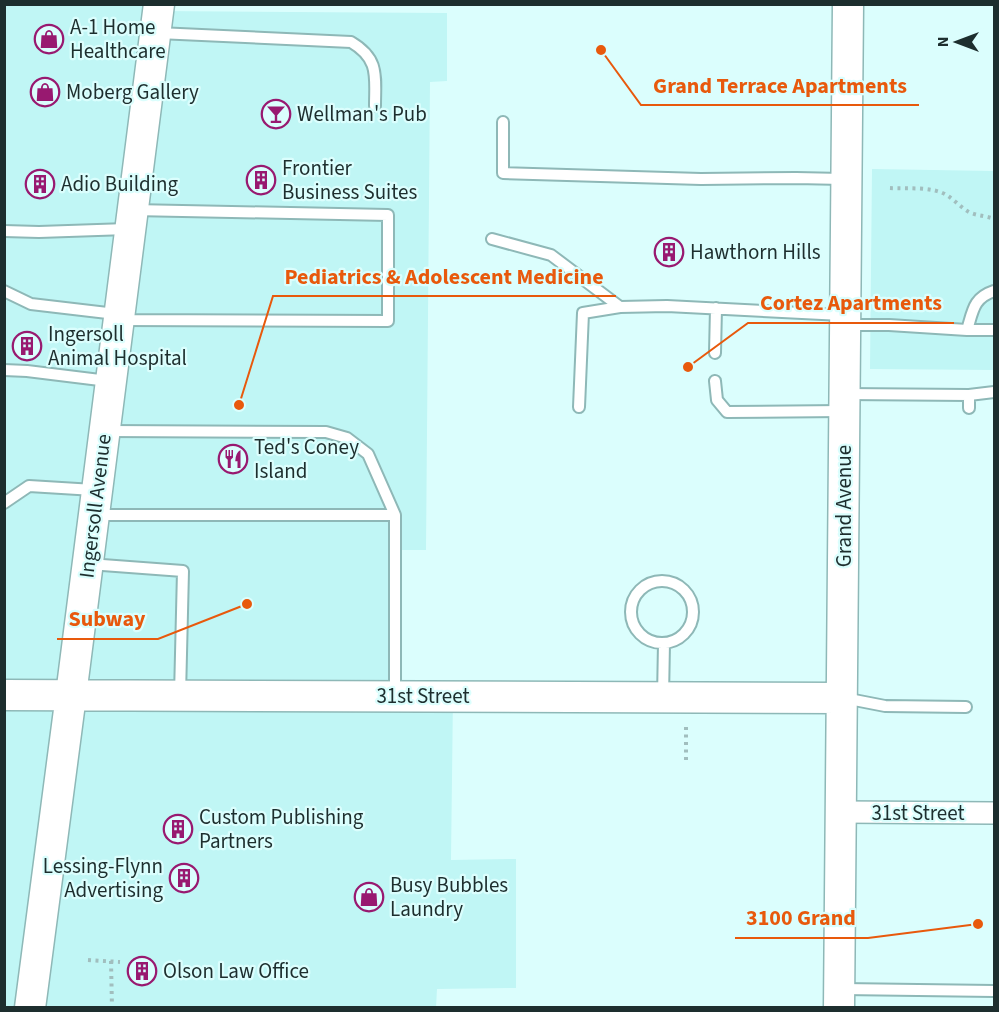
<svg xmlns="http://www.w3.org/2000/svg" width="999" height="1012" viewBox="0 0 999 1012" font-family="'Source Sans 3',sans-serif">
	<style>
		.built { fill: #c0f6f5 }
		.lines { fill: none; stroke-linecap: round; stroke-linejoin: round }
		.lane-casing { stroke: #8eb8b7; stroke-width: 14 }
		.street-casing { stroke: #8eb8b7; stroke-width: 24 }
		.secondary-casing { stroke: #8eb8b7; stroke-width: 33 }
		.path { stroke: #a1bebe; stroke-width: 4; stroke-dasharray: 3 4.5; stroke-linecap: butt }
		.lane { stroke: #fff; stroke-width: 10 }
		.street { stroke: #fff; stroke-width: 21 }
		.secondary { stroke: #fff; stroke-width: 30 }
		.labels { text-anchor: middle; stroke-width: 4.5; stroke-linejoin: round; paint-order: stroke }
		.poi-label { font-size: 21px; fill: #1d2e2e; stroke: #dbfefd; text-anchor: start }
		.street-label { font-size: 21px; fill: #1d2e2e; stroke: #dbfefd }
		.leader { fill: none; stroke: #e8590c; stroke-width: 2 }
		.callout-dot { fill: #e8590c; stroke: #dbfefd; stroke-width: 2 }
		.callout-label { font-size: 22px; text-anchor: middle; font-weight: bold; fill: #e8590c; stroke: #dbfefd; stroke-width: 4.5; stroke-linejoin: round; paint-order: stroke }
	</style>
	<rect width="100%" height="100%" fill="#dbfefd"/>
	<path class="built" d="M159,4L158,11L447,13V81L430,82L426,550H397L395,695L453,696L451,860L516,859V988L437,989L436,1008H5V5Z
		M872,169L994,171V370L870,369Z"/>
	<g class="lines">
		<g class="lane-casing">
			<path id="lane" d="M158,33L351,42C380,59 375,77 375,106
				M503,122V173L701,179L796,178L843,179
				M4,231L39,232L127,229
				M492,239L551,255L620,307
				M4,291L31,304L116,314
				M120,320L388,321V215L133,210
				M848,325H889L967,330C973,311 973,298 994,291
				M967,330H994
				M715,353L716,308
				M4,370L27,371L108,381
				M715,381L717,400L727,412L843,411
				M845,394L969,395L994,392
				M969,395V408
				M579,407L583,313L620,307L667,306L842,315
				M106,431L326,432L347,438L368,454L395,515V696
				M4,503L29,486L94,490
				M94,515H395
				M89,564L183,571L180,695
				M631 612a31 31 0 1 1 62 0a31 31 0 1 1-62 0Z
				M663,697L664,643
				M844,698L885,706L966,707
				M842,989L994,991"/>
		</g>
		<g class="street-casing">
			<path id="street" d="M841,812L994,813"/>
		</g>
		<g class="secondary-casing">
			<path id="secondary" d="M4,695L842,698
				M30,1008L71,695L159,4
				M839,1008L848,4"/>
		</g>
		<path class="path" d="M890,188C907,189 934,186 948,196C956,201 962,209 971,213C979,216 987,216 994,219
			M686,760V725
			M88,960L120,962
			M111,961L112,1008"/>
		<use href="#lane" class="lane"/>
		<use href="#street" class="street"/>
		<use href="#secondary" class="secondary"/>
	</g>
	<defs>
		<g id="shop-ring" transform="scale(1.5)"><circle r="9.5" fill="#dbfefd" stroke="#981970" stroke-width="1.5"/><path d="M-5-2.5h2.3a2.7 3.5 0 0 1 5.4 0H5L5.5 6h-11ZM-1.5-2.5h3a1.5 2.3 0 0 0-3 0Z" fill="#981970"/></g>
		<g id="bar-ring" transform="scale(1.5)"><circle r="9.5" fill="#dbfefd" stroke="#981970" stroke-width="1.5"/><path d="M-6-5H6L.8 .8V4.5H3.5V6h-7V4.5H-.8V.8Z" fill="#981970"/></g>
		<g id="building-ring" transform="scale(1.5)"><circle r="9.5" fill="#dbfefd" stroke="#981970" stroke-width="1.5"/><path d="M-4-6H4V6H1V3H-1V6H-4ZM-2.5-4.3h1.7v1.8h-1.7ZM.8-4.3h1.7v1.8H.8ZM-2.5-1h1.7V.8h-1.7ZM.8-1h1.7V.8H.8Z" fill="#981970"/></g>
		<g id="restaurant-ring" transform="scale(1.5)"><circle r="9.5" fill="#dbfefd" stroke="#981970" stroke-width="1.5"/><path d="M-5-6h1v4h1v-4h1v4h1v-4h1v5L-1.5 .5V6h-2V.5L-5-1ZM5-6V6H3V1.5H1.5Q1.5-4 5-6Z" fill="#981970"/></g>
	</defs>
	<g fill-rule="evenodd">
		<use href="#shop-ring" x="49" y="39"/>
		<use href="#shop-ring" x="45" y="92"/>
		<use href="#bar-ring" x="276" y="114"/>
		<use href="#building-ring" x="261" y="180"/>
		<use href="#building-ring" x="40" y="184"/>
		<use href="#building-ring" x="669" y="252"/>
		<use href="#building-ring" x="27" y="346"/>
		<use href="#restaurant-ring" x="233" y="459"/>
		<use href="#building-ring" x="178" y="829"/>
		<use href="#building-ring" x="184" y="878"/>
		<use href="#shop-ring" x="369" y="897"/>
		<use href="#building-ring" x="142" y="971"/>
	</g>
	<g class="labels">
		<g class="poi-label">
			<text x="70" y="34">A-1 Home<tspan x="70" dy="24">Healthcare</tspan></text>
			<text x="66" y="99">Moberg Gallery</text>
			<text x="297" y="121">Wellman's Pub</text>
			<text x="282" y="175">Frontier<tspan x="282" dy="24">Business Suites</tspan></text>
			<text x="61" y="191">Adio Building</text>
			<text x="690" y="259">Hawthorn Hills</text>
			<text x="48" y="341">Ingersoll<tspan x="48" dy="24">Animal Hospital</tspan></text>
			<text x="254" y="454">Ted's Coney<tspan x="254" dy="24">Island</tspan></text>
			<text x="199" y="824">Custom Publishing<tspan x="199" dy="24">Partners</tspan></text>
			<text x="163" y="873" text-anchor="end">Lessing-Flynn<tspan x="163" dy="24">Advertising</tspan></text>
			<text x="390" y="892">Busy Bubbles<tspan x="390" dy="24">Laundry</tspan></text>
			<text x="163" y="978">Olson Law Office</text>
		</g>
		<g class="street-label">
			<text transform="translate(95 506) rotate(-83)" y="7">Ingersoll Avenue</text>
			<text transform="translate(844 506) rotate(-90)" y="7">Grand Avenue</text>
			<text x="423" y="703">31st Street</text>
			<text x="918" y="820">31st Street</text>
		</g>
	</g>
	<path class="leader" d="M601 50L641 105H919M239 405L273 296H616M688 367L748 323H954M247 604L158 639H57M978 924L868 938H735"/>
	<g class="callout-dot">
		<circle cx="601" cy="50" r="6"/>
		<circle cx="239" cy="405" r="6"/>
		<circle cx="688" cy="367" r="6"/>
		<circle cx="247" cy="604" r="6"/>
		<circle cx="978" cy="924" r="6"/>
	</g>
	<g class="callout-label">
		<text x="780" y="93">Grand Terrace Apartments</text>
		<text x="444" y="284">Pediatrics &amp; Adolescent Medicine</text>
		<text x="851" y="310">Cortez Apartments</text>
		<text x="107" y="626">Subway</text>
		<text x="801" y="925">3100 Grand</text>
	</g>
	<rect width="999" height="1012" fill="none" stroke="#1d2e2e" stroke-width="12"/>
	<g transform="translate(957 42) rotate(270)" stroke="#dbfefd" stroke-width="4.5" paint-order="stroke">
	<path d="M0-4.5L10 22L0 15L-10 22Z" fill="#1d2e2e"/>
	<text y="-9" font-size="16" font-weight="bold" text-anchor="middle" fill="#1d2e2e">N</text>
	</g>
</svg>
